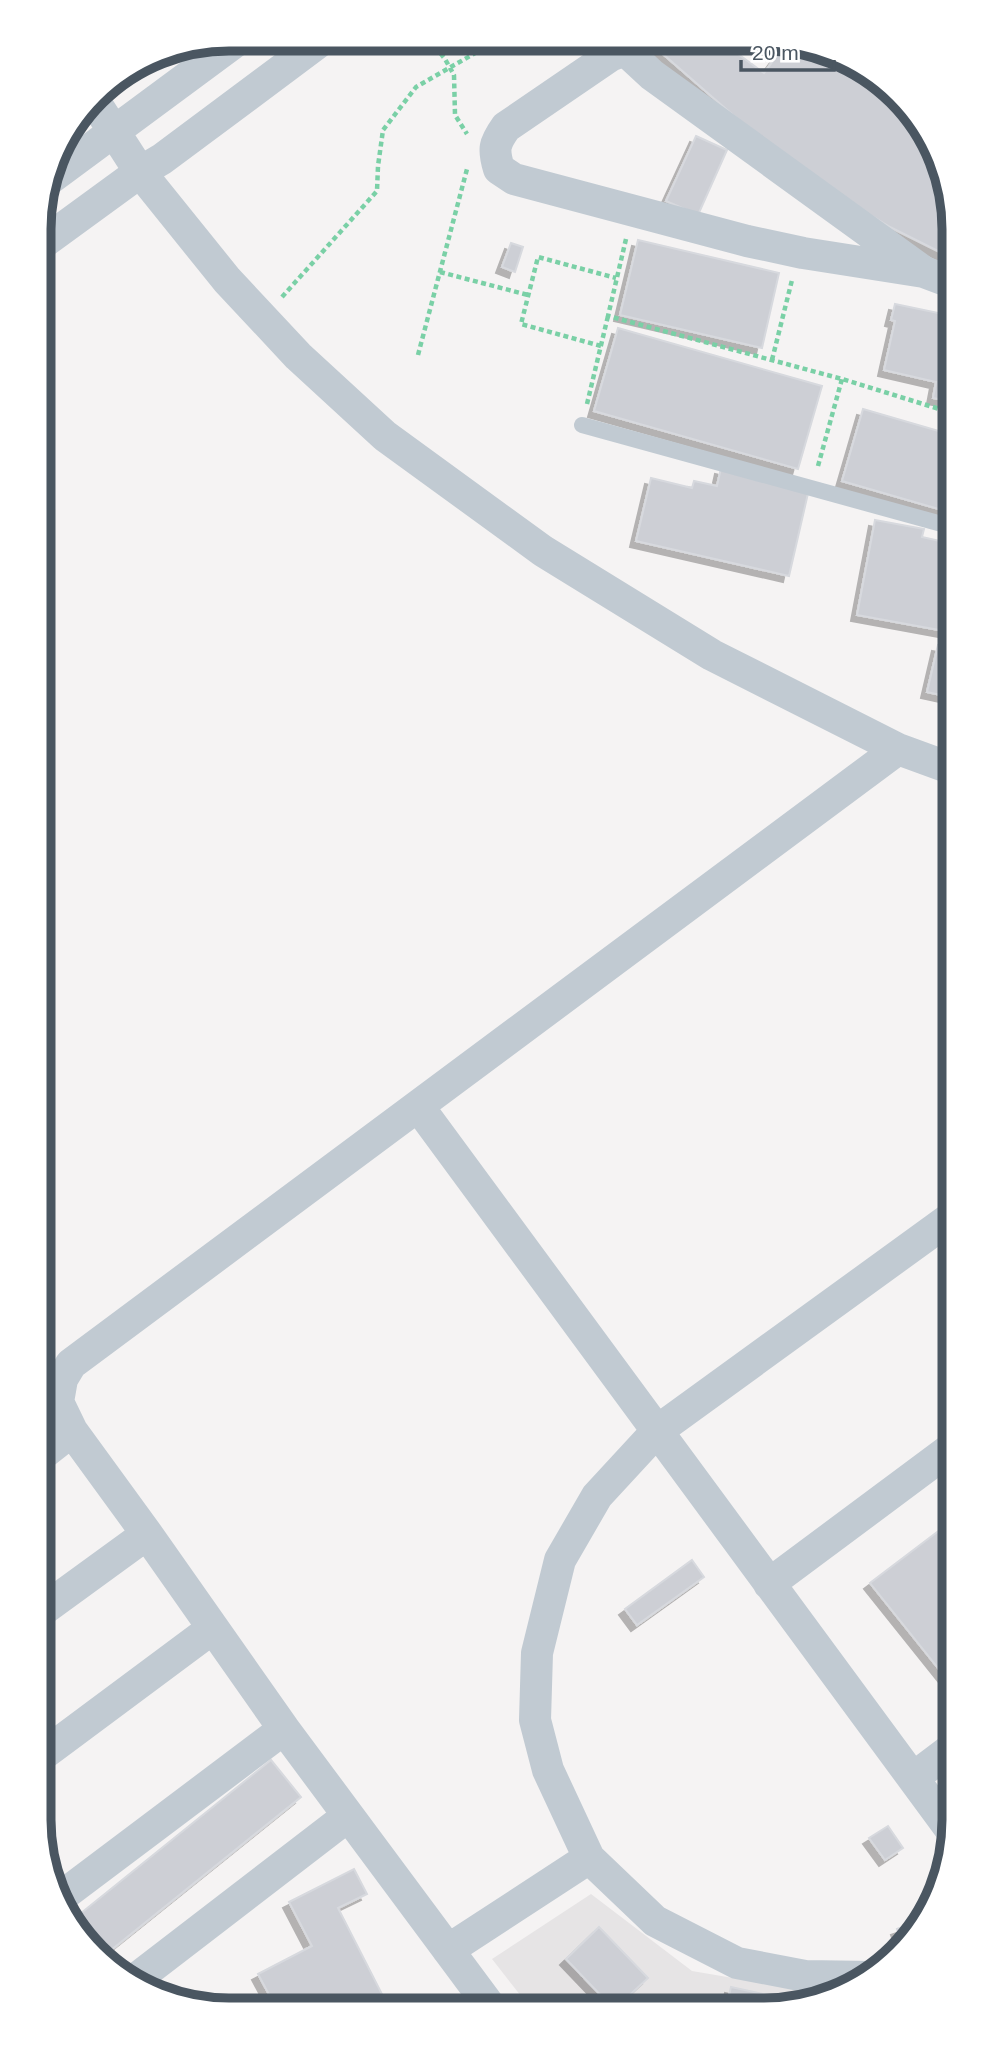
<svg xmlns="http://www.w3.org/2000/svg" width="993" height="2049" viewBox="0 0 993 2049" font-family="Arial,sans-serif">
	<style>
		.education { fill: #e6e4e5 }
		.building { fill: #cdcfd5; stroke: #d7d9de; stroke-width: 2; filter: url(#shadow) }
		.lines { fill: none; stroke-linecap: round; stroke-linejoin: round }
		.path { stroke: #7ad0a6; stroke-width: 4.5; stroke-dasharray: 5 3.5; stroke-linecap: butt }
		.lane { stroke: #c1cad2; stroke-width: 16 }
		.street { stroke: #c1cad2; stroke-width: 32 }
		.rim { fill: none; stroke: #4a5661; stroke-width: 9 }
	</style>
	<defs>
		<filter id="shadow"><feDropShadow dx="-6" dy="6" stdDeviation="0" flood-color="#0004"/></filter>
	</defs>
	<rect width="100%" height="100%" fill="#f5f3f3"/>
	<path class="education" d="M591,1894L692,1971L833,1995L814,2004L528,2005L492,1959Z"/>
	<path class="building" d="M648,41L728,42L726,45L764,73L787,42H801L819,51L910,119L948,179V256L890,227L815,181L741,122Z
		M696,136L727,150L698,215L666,201Z
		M638,240L779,273L762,348L620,315Z
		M511,243L523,247L515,272L502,267Z
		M895,304L948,315L949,401L933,398L936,382L884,370L895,321L891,320Z
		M618,328L822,386L798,469L594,411Z
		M863,409L949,434V512L842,481Z
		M721,468L809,489L789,576L636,541L651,478L692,488L694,481L717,486Z
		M875,520L924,529L922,537L949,543L950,632L857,615Z
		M938,645L950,647V697L927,692Z
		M953,1520L954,1688L870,1583Z
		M692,1560L704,1577L637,1625L625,1609Z
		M271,1760L301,1797L100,1959L75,1918Z
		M888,1826L903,1848L885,1860L869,1838Z
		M354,1869L367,1894L338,1908L388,2006L258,2007L272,2000L258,1974L312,1946L289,1902Z
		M921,1921L915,1936L903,1946L897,1929Z
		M599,1927L648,1978L619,2005H610L566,1959Z
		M731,1987L799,2002V2004H727Z"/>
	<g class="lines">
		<path class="path" d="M430,40L445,59L454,75L455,115L467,134
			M626,239L608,316L842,379L949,412
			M440,272L528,295
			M282,297L377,191L378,166L383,130L416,87L477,52L484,40
			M601,346L521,324L538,257L616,278
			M418,355L467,169
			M772,360L792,280
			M587,404L608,316
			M818,466L842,379"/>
		<path class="lane" d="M582,425L949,526"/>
		<path class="street" d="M93,99L140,172L227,280L298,356L385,436L543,551L712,655L898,749L950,768
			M47,181L239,39
			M40,245L140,172L162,159L323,39
			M924,272L652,75L625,50L610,56L506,127C494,144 493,149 499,169L514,179L747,241L803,253L924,272L948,281
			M418,1106L954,1834
			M44,1453L72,1431
			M769,1584L953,1447
			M44,1609L147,1534
			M45,1753L213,1628
			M913,1778L954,1747
			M62,1896L284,1729
			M448,1950L589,1858
			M872,1977L805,1976L737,1963L655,1921L589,1858L548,1770L535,1720L537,1653L560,1560L597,1496L657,1431L952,1217
			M136,1979L348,1816
			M489,2005L284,1729L147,1534L72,1431L58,1402L62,1379L71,1364L898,749"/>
	</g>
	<path d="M0 0H993V2049H0ZM229 51H764A178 178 0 0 1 942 229V1820A178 178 0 0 1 764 1998H229A178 178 0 0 1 51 1820V229A178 178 0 0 1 229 51Z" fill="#fff" fill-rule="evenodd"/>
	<path class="rim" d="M229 51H764A178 178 0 0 1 942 229V1820A178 178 0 0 1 764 1998H229A178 178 0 0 1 51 1820V229A178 178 0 0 1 229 51Z"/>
	<path d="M741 60v10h93v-10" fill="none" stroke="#4a5661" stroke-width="3.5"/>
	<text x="752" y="60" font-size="21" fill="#4a5661" stroke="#ffffff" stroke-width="5" paint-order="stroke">20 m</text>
</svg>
